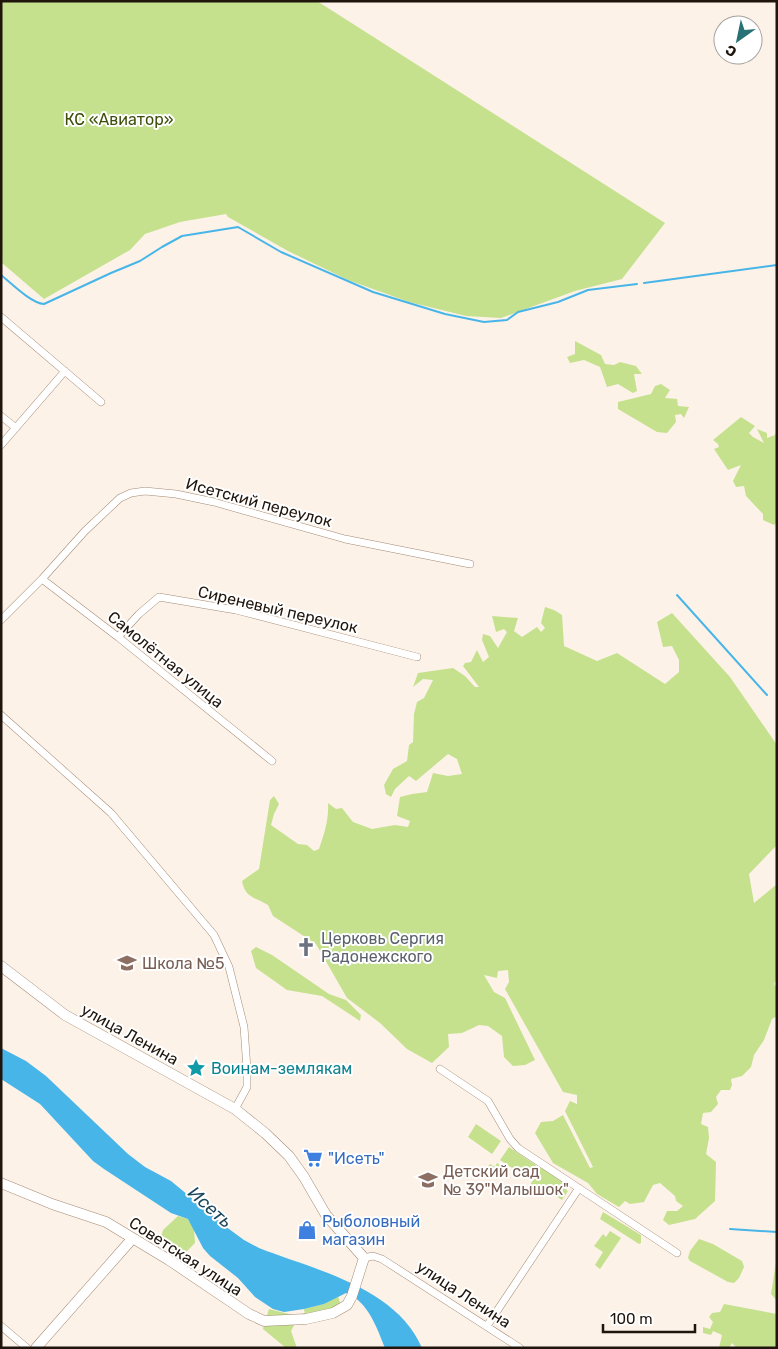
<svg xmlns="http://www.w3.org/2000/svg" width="778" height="1349" viewBox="0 0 778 1349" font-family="Rubik,sans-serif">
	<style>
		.green { fill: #c5e18e }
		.water { fill: #48b5e8 }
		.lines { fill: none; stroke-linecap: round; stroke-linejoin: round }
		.stream { stroke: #48b5e8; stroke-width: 2 }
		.street-casing { stroke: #a58b75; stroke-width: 8 }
		.secondary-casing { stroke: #a58b75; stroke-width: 11 }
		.street { stroke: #fff; stroke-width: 7 }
		.secondary { stroke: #fff; stroke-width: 10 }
		.labels { text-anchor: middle; stroke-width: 4; stroke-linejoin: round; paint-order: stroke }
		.park-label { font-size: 16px; fill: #3d4e09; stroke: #fff }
		.street-label { font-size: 16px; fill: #1f150c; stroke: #fff }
		.worship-label { font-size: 16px; fill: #5b616d; stroke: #fff; text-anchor: start }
		.education-label { font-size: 16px; fill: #785e54; stroke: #fff; text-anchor: start }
		.culture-label { font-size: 16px; fill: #0d838f; stroke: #fff; text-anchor: start }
		.shop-label { font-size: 16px; fill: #366cbe; stroke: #fff; text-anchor: start }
		.water-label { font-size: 18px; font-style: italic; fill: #1c485e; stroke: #fff }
	</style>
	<rect width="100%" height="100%" fill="#fdf2e8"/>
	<path class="green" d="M1,1H317L665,223L622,279L575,291L501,318L466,316L409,302L348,280L288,251L228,217L226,214L180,222L145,234L130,250L44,299L2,263L1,260Z
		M575,341L601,355L605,364L614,365L620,362L636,366L642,374H634L637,391L633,393L618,384L607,387L600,367L584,360L570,363L567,357L575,354Z
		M661,384L670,390L665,398L677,399L678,406L689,407L684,418L681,414L675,415L676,422L667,433L657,432L618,409V402L651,394L655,386Z
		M741,417L755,426L749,433L753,437L764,443L757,429L767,433V438L775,435L777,429V522L774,525L763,520V514L746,496L744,486L736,487L733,481L741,465L728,470L714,449L719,447L718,444L713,440Z
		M545,607L554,610L562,615L564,646L597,661L617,653L665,684L679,672V660L672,646L663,647L657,622L672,613L730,677L777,745V845L749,874L754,903L777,884V978L774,984L777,988V1016L772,1019L764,1040L754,1055L751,1067L742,1076L731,1079L732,1085L730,1090H721L716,1097L718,1104L711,1112L703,1113L701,1124L708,1127L709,1138L706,1154L716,1162L715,1201L695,1219L669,1225L663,1220L667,1211H677L683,1206L676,1201L675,1196L660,1183L653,1185L644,1202L630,1204L625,1201L619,1207L597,1194L588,1183L553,1163L535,1133L541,1122L553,1121L563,1115L590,1168L593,1167L565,1111L570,1101L577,1104V1095L563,1092L505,989L509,982L508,970L498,971L497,978L484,975L494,992L505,998L535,1060L525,1065L513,1066L504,1057L502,1036L488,1026L479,1025L462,1033L448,1034L449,1047L432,1063L407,1049L380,1023L347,998L316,944L273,916L268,905C255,897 245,898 242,881L259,869L270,800L274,796L279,804L274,814L271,825L298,844L307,845L314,851L319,849C324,834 329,820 328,803L336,809L342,808L353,822L372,829L395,825L408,827L410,821L397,816L400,797L412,794L427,792L433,773L448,776L462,774L457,759L448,754L416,781L409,776L395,789L391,797L386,794L384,785L393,769L407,761L409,745L413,742L414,714L417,702L424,698L433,680L423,679L413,687L418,673L453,668L465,676L475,687H479L463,666L465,663L471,662L477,650L483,662L489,657L482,640L483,634L490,636L498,648L507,632L504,629L496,632L492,616L518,618L514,631L522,637L537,627L541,632L545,628L541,623Z
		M256,947L272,955L329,994L346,1000L361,1015L360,1021L322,996L287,990L256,968L251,951Z
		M476,1124L501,1141L492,1154L468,1137Z
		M509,1147L536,1165L527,1178L500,1160Z
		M497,1163L502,1166L496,1176L486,1169L490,1164L495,1167Z
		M541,1167L569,1185L566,1190L568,1191L562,1200L540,1186L537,1190L530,1185Z
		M603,1212L641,1235V1243L639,1244L600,1219Z
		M178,1216L188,1219L194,1228L195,1243L186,1252L174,1253L160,1241L163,1230Z
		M610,1231L621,1238L600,1269L595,1265L603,1252L594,1246L603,1234L606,1237Z
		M699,1239L713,1244L742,1261L744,1267L739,1278L734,1283L728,1282L690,1261L688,1258L690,1251Z
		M776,1262H777V1301L771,1294Z
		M338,1296L341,1306L305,1316L304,1309L324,1304Z
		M724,1304L777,1314V1348H737L732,1343L729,1348H719L722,1335L713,1331L711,1335L703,1333V1327L710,1329L713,1322L709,1317L712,1313L720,1312Z
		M269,1309L293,1315L297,1320L291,1331L297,1348H286L263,1329Z"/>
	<path class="water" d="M1,1048L26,1061L46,1076L128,1154L145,1167L171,1181L229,1229L244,1240L259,1248C315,1270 396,1287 422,1348H385C377,1328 368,1301 346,1293L324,1304L304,1309L284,1312L273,1309L255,1297L238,1278L210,1256L203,1248L188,1219L171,1213L104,1169L93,1161L40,1104L1,1079Z"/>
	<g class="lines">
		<path class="stream" d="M1,275C12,284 31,303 44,304L111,273L140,261L162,247L182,236L238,227L281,252L373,292L445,314L484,322L507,320L518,312L558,302L588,290L637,284
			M644,283L777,265
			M677,595L767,695
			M730,1229L777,1232"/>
		<g class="street-casing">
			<path id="street" d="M1,317L101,402
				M1,416L16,428
				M1,445L65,371
				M42,579L118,637L272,761
				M1,620L42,579L85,531L120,498L131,493L145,491L176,494L214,502L345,539L470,564
				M118,637L139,614L159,597L236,610L417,657
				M1,715L111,813L214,935L229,967L244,1027L247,1069V1087L235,1109
				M440,1069L488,1101L510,1139L518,1148L677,1253
				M364,1258L373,1256L382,1259L520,1348
				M1,1326L27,1348
				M487,1326L579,1188"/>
		</g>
		<g class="secondary-casing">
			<path id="secondary" d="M1,966L65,1015L235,1109L265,1133L289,1156L304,1177L326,1215L364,1258L352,1296L347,1305L333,1313L306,1319L264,1321L249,1314L169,1260L106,1222L52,1204L1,1183
				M36,1348L132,1239"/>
		</g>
		<use href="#street" class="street"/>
		<use href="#secondary" class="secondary"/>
	</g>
	<defs>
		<g id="church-bare" transform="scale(1.5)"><path d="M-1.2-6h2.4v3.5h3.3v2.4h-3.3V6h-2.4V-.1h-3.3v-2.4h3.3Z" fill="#6b7280" stroke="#fff" stroke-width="2.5" paint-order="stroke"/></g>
		<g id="school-bare" transform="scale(1.5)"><path d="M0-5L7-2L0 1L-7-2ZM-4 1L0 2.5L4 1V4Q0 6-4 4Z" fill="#8d6e63" stroke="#fff" stroke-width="2.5" paint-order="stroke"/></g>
		<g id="sight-bare" transform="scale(1.5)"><path d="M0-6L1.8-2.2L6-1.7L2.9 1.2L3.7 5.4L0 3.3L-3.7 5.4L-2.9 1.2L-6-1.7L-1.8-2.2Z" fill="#0f9aa8" stroke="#fff" stroke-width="2.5" paint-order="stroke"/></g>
		<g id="supermarket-bare" transform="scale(1.5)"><path d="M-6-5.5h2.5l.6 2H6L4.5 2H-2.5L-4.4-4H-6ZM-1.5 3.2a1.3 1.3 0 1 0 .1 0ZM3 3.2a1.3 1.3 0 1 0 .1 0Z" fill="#3f7fe0" stroke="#fff" stroke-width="2.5" paint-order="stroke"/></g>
		<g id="shop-bare" transform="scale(1.5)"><path d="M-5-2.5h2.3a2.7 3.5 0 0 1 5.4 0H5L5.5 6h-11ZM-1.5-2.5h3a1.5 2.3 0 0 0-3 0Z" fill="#3f7fe0" stroke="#fff" stroke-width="2.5" paint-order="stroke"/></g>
	</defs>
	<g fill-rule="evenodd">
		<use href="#church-bare" x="306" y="947"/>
		<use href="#school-bare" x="127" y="963"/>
		<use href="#sight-bare" x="196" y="1068"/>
		<use href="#supermarket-bare" x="313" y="1158"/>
		<use href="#school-bare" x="428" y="1180"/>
		<use href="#shop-bare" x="307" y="1230"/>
	</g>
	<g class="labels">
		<g class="park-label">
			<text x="119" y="125">КС «Авиатор»</text>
		</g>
		<g class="street-label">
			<text transform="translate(259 502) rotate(15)" y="6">Исетский переулок</text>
			<text transform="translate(278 609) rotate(13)" y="6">Сиреневый переулок</text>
			<text transform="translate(166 659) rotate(39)" y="6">Самолётная улица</text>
			<text transform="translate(130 1034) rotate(29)" y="6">улица Ленина</text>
			<text transform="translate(186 1256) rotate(33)" y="6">Советская улица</text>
			<text transform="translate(464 1294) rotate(33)" y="6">улица Ленина</text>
		</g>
		<g class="worship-label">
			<text x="321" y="944">Церковь Сергия<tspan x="321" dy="18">Радонежского</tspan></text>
		</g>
		<g class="education-label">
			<text x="142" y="969">Школа №5</text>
			<text x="443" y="1177">Детский сад<tspan x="443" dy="18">№ 39"Малышок"</tspan></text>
		</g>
		<g class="culture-label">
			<text x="211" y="1074">Воинам-землякам</text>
		</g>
		<g class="shop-label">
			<text x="328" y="1164">"Исеть"</text>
			<text x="322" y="1227">Рыболовный<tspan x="322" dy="18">магазин</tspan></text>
		</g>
		<g class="water-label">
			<text transform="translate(210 1207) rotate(42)" y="6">Исеть</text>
		</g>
	</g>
	<rect width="778" height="1349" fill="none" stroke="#1f150c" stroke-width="5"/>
	<g transform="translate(738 40) rotate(213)"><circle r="24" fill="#ffffff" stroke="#a5a19e"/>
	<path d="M0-4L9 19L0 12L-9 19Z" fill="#287276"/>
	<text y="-8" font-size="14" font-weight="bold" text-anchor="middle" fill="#1f150c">С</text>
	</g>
	<path d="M603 1324v8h92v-8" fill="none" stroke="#1f150c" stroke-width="2.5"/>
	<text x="610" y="1324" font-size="15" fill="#1f150c" stroke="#ffffff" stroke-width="4" paint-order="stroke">100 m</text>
</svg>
